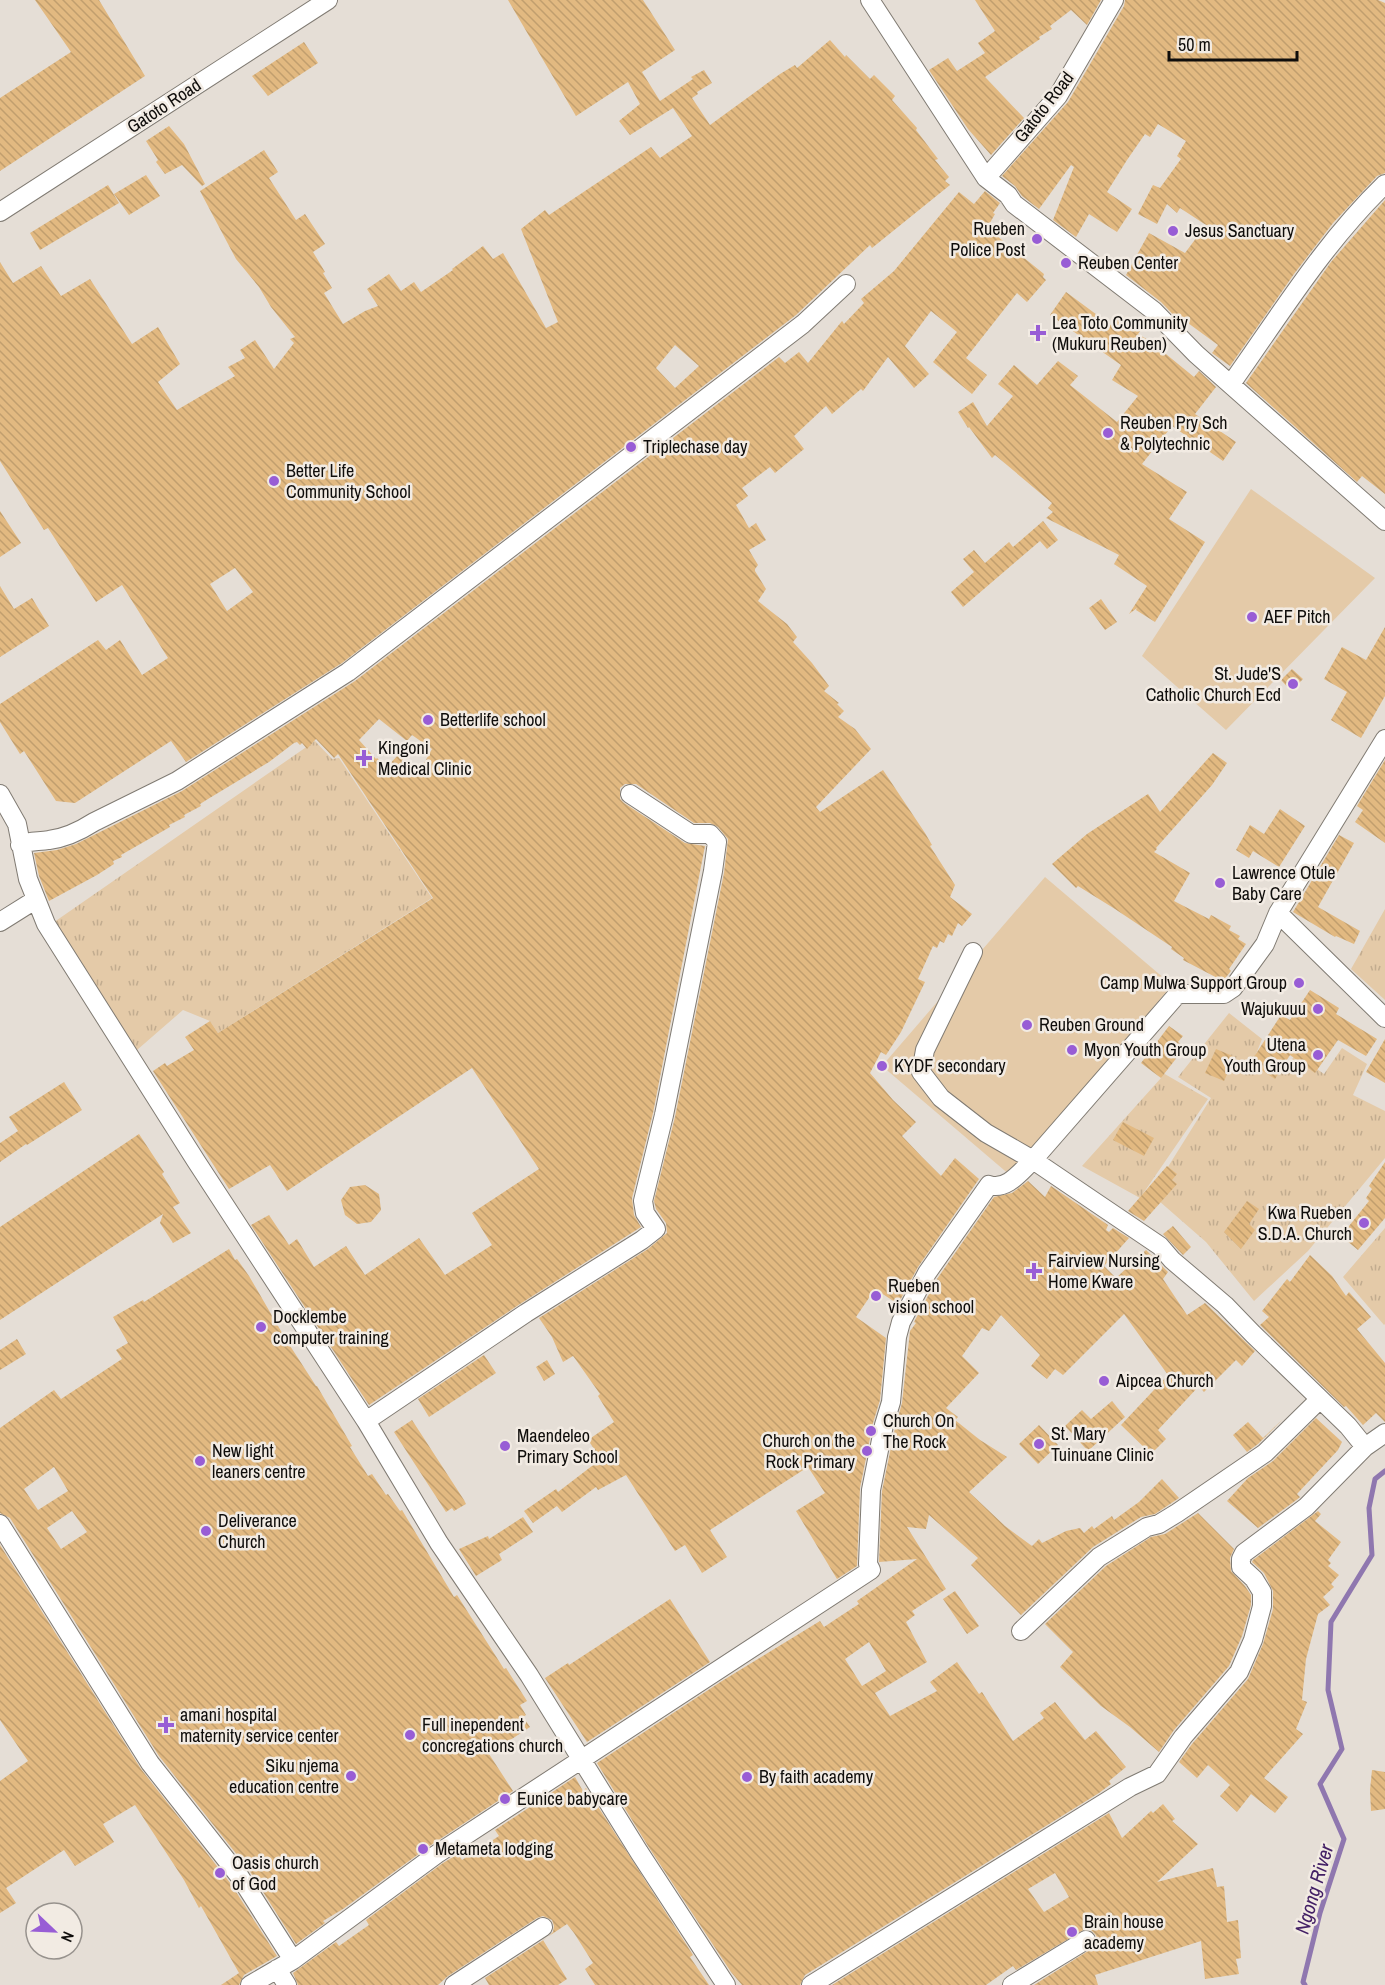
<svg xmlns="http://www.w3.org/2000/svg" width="1385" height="1985" viewBox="0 0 1385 1985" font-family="'Archivo Narrow',sans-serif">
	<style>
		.grass { fill: url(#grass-tufts) }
		.garden { fill: #e4caa8 }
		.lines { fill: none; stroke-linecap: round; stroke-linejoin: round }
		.stream { stroke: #8f77af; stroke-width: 5 }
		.building { fill: url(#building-back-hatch); fill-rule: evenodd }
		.street-casing { stroke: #807b73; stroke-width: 20 }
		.street { stroke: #fff; stroke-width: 18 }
		.poi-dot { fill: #985dd5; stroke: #f2ebe3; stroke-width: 2 }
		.labels { text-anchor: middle; stroke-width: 5; stroke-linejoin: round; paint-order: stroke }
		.street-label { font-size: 18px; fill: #0f0d0b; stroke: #f2ebe3 }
		.poi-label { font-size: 18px; fill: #0f0d0b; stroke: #f2ebe3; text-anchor: start }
		.water-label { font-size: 20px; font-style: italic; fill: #432065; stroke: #f2ebe3 }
	</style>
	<defs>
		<pattern id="grass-tufts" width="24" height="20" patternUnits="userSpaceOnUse" patternTransform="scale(1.5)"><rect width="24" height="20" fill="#e4caa8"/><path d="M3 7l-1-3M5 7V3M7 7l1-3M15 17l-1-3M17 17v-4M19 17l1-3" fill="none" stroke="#c2ac8f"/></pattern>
		<pattern id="building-back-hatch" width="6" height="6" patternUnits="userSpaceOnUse" patternTransform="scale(1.5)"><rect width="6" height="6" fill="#e2b981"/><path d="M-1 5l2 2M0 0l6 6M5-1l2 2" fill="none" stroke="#c19e6e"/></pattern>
	</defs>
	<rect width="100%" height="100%" fill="#e5ded6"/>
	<path class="grass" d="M315,741L332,759L339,758L432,898L218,1033L210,1021L183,1010L137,1050L47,927Z
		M1385,909V1000L1351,969Z
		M1229,1013L1262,1039L1254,1059L1280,1075L1296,1054L1324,1074L1342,1048L1367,1064L1353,1095L1385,1111V1158L1308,1251L1254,1301L1206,1242L1151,1194L1211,1098L1178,1077Z
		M1163,1073L1208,1099L1140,1198L1082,1166L1161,1078Z
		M1385,1228V1324L1384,1325L1343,1277Z"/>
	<path class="garden" d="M1251,489L1375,578L1226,730L1142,656Z
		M1045,877L1172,985L1011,1176L882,1066Z"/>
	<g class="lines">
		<path class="stream" d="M1305,1985L1303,1982L1320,1913L1344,1839L1320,1784L1342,1749L1328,1690L1331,1622L1372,1555L1369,1508L1375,1479L1385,1471"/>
	</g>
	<path class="building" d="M35,0H99L145,76L0,171V98L71,52Z
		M508,0H643L675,50L642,72L660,101L693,79L691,77L704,70L712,83L697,92L698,94L692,98L710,125L780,74L795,65L797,68L830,40L845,57L846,55L870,79L874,75L895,96L892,100L917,128L916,130L938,159L935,160L949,177L945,181L950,185L872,248L870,245L796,315L342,663L186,762L171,741L75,803L56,801L24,751L20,754L0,722V704L98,640L106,650L120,640L142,675L168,658L122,585L96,602L48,528L44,530L0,461V262L13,283L41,266L61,296L90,279L132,344L158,327L180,364L158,382L177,410L235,376L228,367L245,358L240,350L255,340L274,369L294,343L290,339L295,337L271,307L259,287L236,259L200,191L264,150L278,172L269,178L296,220L305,214L325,244L313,252L325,272L323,273L332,288L324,293L343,324L365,311L378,306L367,289L389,274L401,291L414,282L421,292L453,270L452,269L483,246L493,259L503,253L546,328L558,322L521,229L545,210L549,215L651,147L660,158L692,136L673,108L630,135L619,121L640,104L628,82L576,116ZM675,345L699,366L675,388L656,368ZM235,568L253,592L227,611L210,584Z
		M975,0H1101L1087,25L1071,10L1050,26L1052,29L1039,37L1040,39L985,77L1024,118L991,155L968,129L929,70L948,58L957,71L985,53L978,43L995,31Z
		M1125,0H1378L1385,3V173L1377,176L1333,223L1294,274L1230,366L1212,353L1218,345L1188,323L1185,327L1161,302L1126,275L1149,233L1185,253L1206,225L1180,208L1177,213L1167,204L1157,224L1138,214L1153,185L1160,188L1181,159L1177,156L1186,141L1158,124L1150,137L1145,134L1127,160L1107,192L1132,209L1117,232L1089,214L1076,237L1053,220L1074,167L1071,165L1039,209L1022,196L1015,186L1002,176L1068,102L1124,6Z
		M304,42L318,63L268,96L252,76Z
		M169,126L184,144L205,184L202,186L182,165L165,174L156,162L158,160L146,141Z
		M146,175L160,196L129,215L114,194Z
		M108,185L119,203L40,250L30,233Z
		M985,191L1000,203L993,213L995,214L987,228L1044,274L1043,277L1046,280L1027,302L1017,293L966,358L987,375L972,394L933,362L957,332L931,311L905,346L929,374L914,388L888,357L863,391L861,389L832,414L826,406L794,436L804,449L775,473L770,467L742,488L748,496L736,505L749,528L756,523L766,540L749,550L758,565L755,569V571L766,589L758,601L787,624L797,637L793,642L812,663L829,686L824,691L839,703L837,704L844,711L838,717L855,729L871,749L816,807L820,812L883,770L925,833L932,845L930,846L955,885L950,897L972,914L962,926L958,923L952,936L948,934L944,943L940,941L937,948L933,946L918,979L925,982L901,1032L886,1055L881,1052L870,1073L893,1100L916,1122L902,1136L922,1157L941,1176L955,1158L979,1179L918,1267L898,1304L875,1289L856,1317L886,1338L880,1400L873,1423L860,1488L857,1566L837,1579L796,1511L825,1493L808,1467L710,1530L727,1557L702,1573L685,1545L675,1551L626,1475L598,1490L596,1487L562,1512L557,1506L533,1523L524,1511L556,1489L558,1492L601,1459L588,1440L614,1422L598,1396L600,1394L576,1360L573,1356L563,1362L552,1337L539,1318L648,1249L667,1233L666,1223L656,1209L654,1201L675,1117L724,873L728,839L718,827L710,823H694L636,784H625L620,788V799L624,803L685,843L705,846L653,1113L632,1198L634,1215L641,1227L520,1304L369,1405L251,1225L269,1215L289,1245L297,1239L314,1267L346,1246L365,1275L419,1238L445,1275L492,1245L472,1213L539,1169L472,1068L287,1191L270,1165L229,1189L153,1071L165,1063L167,1066L194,1050L185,1037L210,1021L218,1033L433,898L338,754L334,758L316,739L307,749L302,743L300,745L297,742L294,743L269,762L208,799L200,804L201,806L184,815L185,817L169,825L170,827L121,855L122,857L113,861L114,864L97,875L49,901L39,876L34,853L57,850L76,844L182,791L355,681L779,357L785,363L799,352L808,363L842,321L844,324L864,303L861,299L894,271L959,192L974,204ZM379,719L407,741L412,735L432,749L418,774L398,755L387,767L377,758L376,759L359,740Z
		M1385,200V494L1362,476L1357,482L1246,383L1331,262Z
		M1066,292L1112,326L1120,314L1141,330L1138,334L1150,341L1194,377L1199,371L1216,387L1195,414L1236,442L1223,461L1172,426L1142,464L1187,492L1169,519L1205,542L1155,622L1136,610L1137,608L1129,614L1147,586L1114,564L1119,555L1046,518L1053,512L1048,508L1052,503L995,455L992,458L969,427L968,428L958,412L973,402L987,426L1013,396L998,384L1014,365L1037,385L1058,361L1078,376L1070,385L1117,422L1138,396L1112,380L1121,365L1050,315Z
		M0,511L21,543L0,557Z
		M1043,521L1058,540L1047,549L1040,541L963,607L951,592L974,572L963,559L974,550L985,563L1009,542L1013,547Z
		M0,586L14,609L32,598L49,626L0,657Z
		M1101,599L1117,622L1105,630L1089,608Z
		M1385,627V696L1361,738L1331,720L1347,692L1324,679L1342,647L1366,660Z
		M1292,669L1303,679L1291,691L1281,680Z
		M1213,753L1227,763L1212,785L1156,848L1157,849L1154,852L1190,873L1174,901L1209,919L1211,915L1231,926L1229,930L1240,936L1238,939L1246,944L1229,969L1231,971L1223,981L1183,960L1184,958L1171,949L1172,947L1115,909L1078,886L1076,888L1052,864L1087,834L1148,794L1160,812Z
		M1385,760V843L1355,822L1363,810L1357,806Z
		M1280,809L1305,826L1279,867L1253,851L1249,858L1236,850L1250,825L1264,834Z
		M1339,835L1354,843L1318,907L1360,931L1354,944L1336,936L1335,937L1293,912Z
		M1310,990L1339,1008L1336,1014L1377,1039L1366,1056L1338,1040L1315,1073L1290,1055L1275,1079L1250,1063L1281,1015L1290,1020Z
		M1169,1026L1183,1036L1178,1042L1185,1047L1161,1078L1141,1063Z
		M1385,1039V1083L1366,1072Z
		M1216,1049L1235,1057L1224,1081L1205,1073Z
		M64,1082L82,1110L27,1145L26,1144L0,1162V1143L18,1131L9,1117Z
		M1123,1122L1154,1138L1144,1156L1113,1140Z
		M139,1134L164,1172L162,1174L180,1203L173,1207L191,1233L173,1243L160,1223L163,1214L0,1320V1227Z
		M1385,1162V1218L1358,1250L1341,1236L1369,1201L1366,1198L1372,1189L1369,1186Z
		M1167,1166L1177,1174L1172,1180L1177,1184L1144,1221L1128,1211Z
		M1028,1181L1045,1197L1051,1186L1108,1225L1106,1230L1109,1232L1113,1228L1129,1238L1104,1266L1116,1278L1146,1250L1168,1272L1163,1279L1187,1315L1205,1303L1255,1351L1242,1366L1236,1360L1204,1392L1199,1386L1158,1430L1166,1439L1151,1454L1121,1425L1168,1375L1124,1314L1063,1375L1055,1369L1047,1379L1031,1366L1040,1355L1001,1315L989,1331L982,1328L962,1356L979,1373L946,1408L958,1417L955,1420L980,1440L1007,1457L969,1492L1005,1526L1032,1546L1039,1539L1042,1543L1066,1531L1080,1528L1084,1533L1092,1526L1094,1529L1112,1516L1114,1520L1139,1502L1162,1479L1179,1498L1155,1514L1141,1517L1093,1547L1021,1615L971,1565L978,1558L929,1515L926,1529L907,1527L946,1589L912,1611L915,1615L906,1622L927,1662L875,1693L890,1716L937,1691L930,1682L957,1662L979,1694L982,1692L1013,1741L1044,1718L1040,1713L1055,1702L1085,1740L1096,1731L1126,1767L1109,1781L1111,1784L1099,1793L805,1975L800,1985H742L731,1972L648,1846L597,1763L722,1681L820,1621L824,1627L839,1617L859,1604L857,1601L917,1559L879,1562L882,1491L895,1428L902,1403L910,1331L916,1323L914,1322L937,1279L994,1197L1012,1193ZM869,1642L886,1671L862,1686L845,1659Z
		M365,1185L379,1194L381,1210L371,1222L357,1224L345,1215L341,1200L350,1187Z
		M1247,1201L1259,1209L1249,1224L1255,1230L1241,1249L1224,1232Z
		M1173,1226L1191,1247L1183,1255L1163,1234Z
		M229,1249L235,1260L237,1259L249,1276L285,1338L316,1386H317L352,1446L350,1447L368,1476L372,1474L386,1495L388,1494L400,1511L402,1510L454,1597L457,1595L504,1669L506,1668L527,1701L520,1705L526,1715L523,1717L530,1727L489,1754L513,1791L431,1845L343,1909L323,1921L325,1923L296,1944L249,1870L159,1756L10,1518L0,1513V1428L54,1390L61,1399L122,1359L116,1350L128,1343L113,1317L143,1300L144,1302ZM54,1467L68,1491L38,1510L24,1489ZM72,1511L87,1532L61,1549L47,1528Z
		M1310,1255L1332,1276L1346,1296L1349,1292L1371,1317L1357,1329L1385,1363V1422L1376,1413L1363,1425L1346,1406L1344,1407L1260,1325L1269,1317L1262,1311L1287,1279L1290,1282Z
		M17,1339L26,1354L0,1370V1350Z
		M484,1355L496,1373L429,1417L418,1399Z
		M547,1360L555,1374L544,1381L536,1367Z
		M1112,1401L1125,1417L1088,1451L1065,1426L1082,1410L1091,1419Z
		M1316,1418L1342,1442L1338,1450L1297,1494L1300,1497L1299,1498L1258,1528L1227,1501L1248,1478L1273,1461Z
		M1283,1419L1258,1444L1247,1452L1233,1435L1248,1422L1263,1438Z
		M412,1420L464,1500L466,1504L454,1511L452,1508L446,1512L394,1432Z
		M1039,1425L1058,1445L1038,1464L1019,1444Z
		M1318,1511L1321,1514L1315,1521L1341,1542L1328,1560L1331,1563L1328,1566L1339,1575L1331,1584L1334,1587L1323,1597L1330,1605L1318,1614L1306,1659L1302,1700L1307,1702L1296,1729L1303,1734L1264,1778L1288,1797L1275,1813L1251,1794L1237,1812L1220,1796L1230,1785L1208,1765L1197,1778L1179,1762L1192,1744L1248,1679L1263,1644L1273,1609V1591L1264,1573L1252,1562L1253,1560Z
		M1198,1513L1234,1549L1230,1558L1231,1571L1245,1586L1251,1595V1605L1242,1636L1229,1666L1174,1730L1159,1752L1130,1727L1101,1706L1060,1667L1073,1652L1045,1624L1106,1566L1151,1537L1165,1534Z
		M523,1517L533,1532L499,1554L502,1560L476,1576L459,1549L488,1536L489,1539Z
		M0,1545L141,1769L231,1884L277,1956L244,1975L239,1985H221L239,1973L201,1906L199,1908L184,1880L135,1805L103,1824L114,1842L75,1866L64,1850L6,1888L16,1903L0,1913V1781L28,1761L0,1720Z
		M955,1591L979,1626L967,1634L943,1599Z
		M670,1599L710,1662L587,1742L545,1678L568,1663L569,1665Z
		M1372,1770L1385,1772V1809L1371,1811L1370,1790Z
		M575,1777L583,1791L586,1788L693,1955L690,1957L709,1985H595L585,1969L593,1963L574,1933L567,1924L549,1936L553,1932L554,1926L552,1920L543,1916L537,1918L448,1976L438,1985H298L293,1973L336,1942L339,1946L369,1925L366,1920L443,1863L458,1854L462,1860L499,1836L495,1830Z
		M1163,1804L1175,1819L1172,1821L1198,1844L1157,1882L1213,1868L1217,1887L1224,1886L1227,1922L1238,1920L1241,1958L1236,1959L1239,1974L1205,1979L1201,1941L1095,1975L1098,1985H1034L1096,1946L1097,1940L1096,1935L1091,1930L1085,1929L1016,1970L1013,1966L986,1985H832L1109,1813L1122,1838L1151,1811L1153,1813ZM1055,1873L1069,1897L1044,1912L1028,1889Z
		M548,1937L543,1940L567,1979L558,1985H489L485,1978Z"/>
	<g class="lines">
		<g class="street-casing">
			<path id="street" d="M870,0L986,178L1008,195L1014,204L1154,311L1196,354L1385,521
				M986,178L1058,96L1114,0
				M0,212L328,0
				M1231,384C1280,315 1324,243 1385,184
				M0,794L17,824L28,879L46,924L196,1161L366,1421L439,1543L529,1675L639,1852L726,1985
				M20,845C30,840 38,842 49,840C65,838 80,831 94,822L177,781L348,672L803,324L846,284
				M1278,913L1385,1018
				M0,922L35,900
				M973,952L925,1050L921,1072L941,1098L986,1133L1033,1160L1160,1246L1172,1260L1225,1305L1253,1334L1348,1426L1365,1447L1385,1433
				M366,1421L526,1313L642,1240L656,1229L645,1213L643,1201L664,1115L713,871L717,842L710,834H691L630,794
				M0,1524L150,1763L240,1877L293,1960L437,1854L871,1570L868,1564L871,1490L884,1425L891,1402L897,1337L901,1322L927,1273L989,1185C1007,1191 1021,1171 1033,1160L1176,996L1180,994H1224L1233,988L1265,944L1278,913L1385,739
				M1021,1631L1099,1557L1147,1527L1159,1524L1177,1513L1265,1453L1320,1399
				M277,1969L287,1985
				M250,1985L293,1960
				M454,1985L543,1927
				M811,1985L1130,1787L1157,1774L1183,1737L1239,1672L1253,1640L1262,1606V1592L1254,1579L1241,1567V1559L1244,1553L1306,1507L1365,1447
				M1012,1985L1086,1940"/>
		</g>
		<use href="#street" class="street"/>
	</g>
	<g class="poi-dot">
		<circle cx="1173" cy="231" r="6"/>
		<circle cx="1037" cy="239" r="6"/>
		<circle cx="1066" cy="263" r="6"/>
		<path d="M1035 324h6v6h6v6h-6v6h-6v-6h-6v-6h6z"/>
		<circle cx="1108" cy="433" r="6"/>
		<circle cx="631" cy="447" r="6"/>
		<circle cx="274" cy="481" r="6"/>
		<circle cx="1252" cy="617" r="6"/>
		<circle cx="1293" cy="684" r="6"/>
		<circle cx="428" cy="720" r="6"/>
		<path d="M361 749h6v6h6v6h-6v6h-6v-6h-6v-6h6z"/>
		<circle cx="1220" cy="883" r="6"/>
		<circle cx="1299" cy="983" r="6"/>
		<circle cx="1318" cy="1009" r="6"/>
		<circle cx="1027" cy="1025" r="6"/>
		<circle cx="1072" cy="1050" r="6"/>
		<circle cx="1318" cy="1055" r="6"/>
		<circle cx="882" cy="1066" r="6"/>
		<circle cx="1364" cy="1223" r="6"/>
		<path d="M1031 1262h6v6h6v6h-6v6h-6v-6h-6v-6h6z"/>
		<circle cx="876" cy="1296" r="6"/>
		<circle cx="261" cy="1327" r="6"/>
		<circle cx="1104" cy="1381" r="6"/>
		<circle cx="871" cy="1431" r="6"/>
		<circle cx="1039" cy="1444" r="6"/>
		<circle cx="505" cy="1446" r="6"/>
		<circle cx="867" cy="1451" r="6"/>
		<circle cx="200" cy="1461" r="6"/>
		<circle cx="206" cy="1531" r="6"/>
		<path d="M163 1716h6v6h6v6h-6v6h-6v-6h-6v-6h6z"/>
		<circle cx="410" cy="1735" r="6"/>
		<circle cx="351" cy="1776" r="6"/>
		<circle cx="747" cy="1777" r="6"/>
		<circle cx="505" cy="1799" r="6"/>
		<circle cx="423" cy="1849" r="6"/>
		<circle cx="220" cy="1873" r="6"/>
		<circle cx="1072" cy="1932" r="6"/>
	</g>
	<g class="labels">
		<g class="street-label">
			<text transform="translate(164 106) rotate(-33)" y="6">Gatoto Road</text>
			<text transform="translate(1044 107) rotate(-52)" y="6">Gatoto Road</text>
		</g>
		<g class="poi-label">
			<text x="1025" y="235" text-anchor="end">Rueben<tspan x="1025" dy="21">Police Post</tspan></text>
			<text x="1185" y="237">Jesus Sanctuary</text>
			<text x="1078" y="269">Reuben Center</text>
			<text x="1052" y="329">Lea Toto Community<tspan x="1052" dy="21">(Mukuru Reuben)</tspan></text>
			<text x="1120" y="429">Reuben Pry Sch<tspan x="1120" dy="21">&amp; Polytechnic</tspan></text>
			<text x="643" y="453">Triplechase day</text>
			<text x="286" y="477">Better Life<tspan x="286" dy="21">Community School</tspan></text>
			<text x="1264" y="623">AEF Pitch</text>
			<text x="1281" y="680" text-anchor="end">St. Jude'S<tspan x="1281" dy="21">Catholic Church Ecd</tspan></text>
			<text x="440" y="726">Betterlife school</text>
			<text x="378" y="754">Kingoni<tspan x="378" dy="21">Medical Clinic</tspan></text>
			<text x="1232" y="879">Lawrence Otule<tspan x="1232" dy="21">Baby Care</tspan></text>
			<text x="1287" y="989" text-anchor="end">Camp Mulwa Support Group</text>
			<text x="1306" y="1015" text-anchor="end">Wajukuuu</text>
			<text x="1039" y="1031">Reuben Ground</text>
			<text x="1306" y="1051" text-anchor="end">Utena<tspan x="1306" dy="21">Youth Group</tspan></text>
			<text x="1084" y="1056">Myon Youth Group</text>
			<text x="894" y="1072">KYDF secondary</text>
			<text x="1352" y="1219" text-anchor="end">Kwa Rueben<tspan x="1352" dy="21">S.D.A. Church</tspan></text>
			<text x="1048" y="1267">Fairview Nursing<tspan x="1048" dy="21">Home Kware</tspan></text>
			<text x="888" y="1292">Rueben<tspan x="888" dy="21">vision school</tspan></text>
			<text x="273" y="1323">Docklembe<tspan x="273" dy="21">computer training</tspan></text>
			<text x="1116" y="1387">Aipcea Church</text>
			<text x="883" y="1427">Church On<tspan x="883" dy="21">The Rock</tspan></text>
			<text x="1051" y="1440">St. Mary<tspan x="1051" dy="21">Tuinuane Clinic</tspan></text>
			<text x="517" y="1442">Maendeleo<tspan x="517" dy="21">Primary School</tspan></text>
			<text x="855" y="1447" text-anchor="end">Church on the<tspan x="855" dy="21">Rock Primary</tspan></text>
			<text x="212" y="1457">New light<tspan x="212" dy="21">leaners centre</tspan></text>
			<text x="218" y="1527">Deliverance<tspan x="218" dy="21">Church</tspan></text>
			<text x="180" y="1721">amani hospital<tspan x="180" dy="21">maternity service center</tspan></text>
			<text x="422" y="1731">Full inependent<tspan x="422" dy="21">concregations church</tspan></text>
			<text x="339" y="1772" text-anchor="end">Siku njema<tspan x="339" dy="21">education centre</tspan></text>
			<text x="759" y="1783">By faith academy</text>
			<text x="517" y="1805">Eunice babycare</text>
			<text x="435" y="1855">Metameta lodging</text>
			<text x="232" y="1869">Oasis church<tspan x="232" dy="21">of God</tspan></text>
			<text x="1084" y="1928">Brain house<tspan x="1084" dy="21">academy</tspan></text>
		</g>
		<g class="water-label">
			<text transform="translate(1314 1889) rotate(-74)" y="7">Ngong River</text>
		</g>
	</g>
	<g transform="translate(54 1931) rotate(113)"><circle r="28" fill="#f2ebe3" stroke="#97928d" stroke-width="1.5"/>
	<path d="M0-4.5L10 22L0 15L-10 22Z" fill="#985dd5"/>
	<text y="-9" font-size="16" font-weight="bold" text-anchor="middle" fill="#0f0d0b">N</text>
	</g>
	<path d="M1169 51v9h128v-9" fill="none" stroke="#0f0d0b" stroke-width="3"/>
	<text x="1178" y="51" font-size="18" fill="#0f0d0b" stroke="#f2ebe3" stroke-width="4.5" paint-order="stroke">50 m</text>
</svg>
